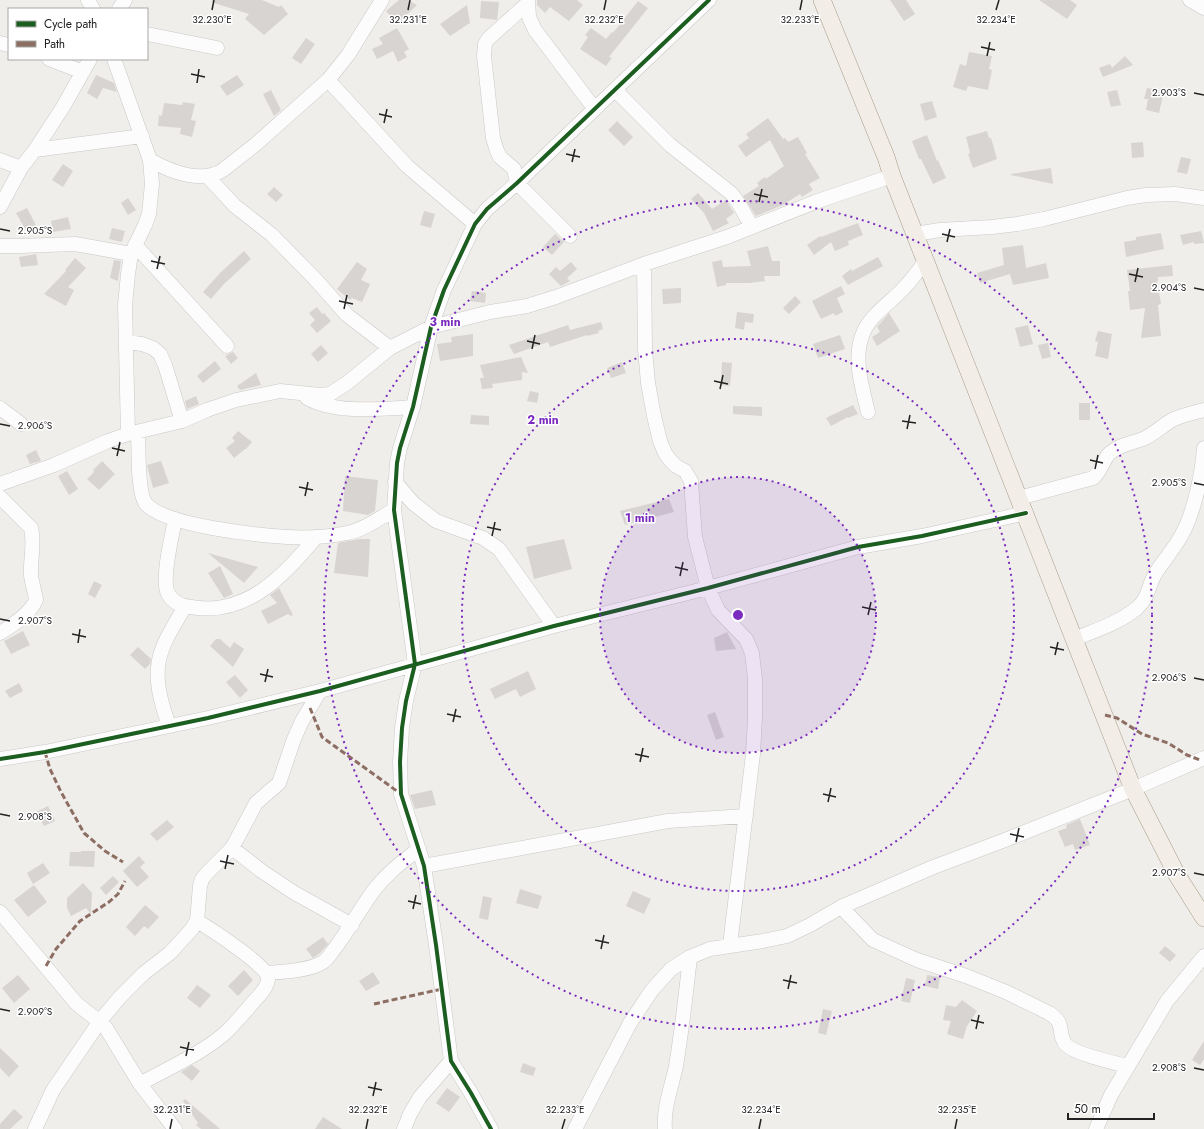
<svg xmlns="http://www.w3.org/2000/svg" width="1204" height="1129" viewBox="0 0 1204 1129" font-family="Jost,sans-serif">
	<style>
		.building { fill: #d7d4d2 }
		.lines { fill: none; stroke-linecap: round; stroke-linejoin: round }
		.minor-casing { stroke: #c9c8c7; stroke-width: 15 }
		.major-casing { stroke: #a79c86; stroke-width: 18 }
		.minor { stroke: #fdfcfc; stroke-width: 14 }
		.major { stroke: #f3ede7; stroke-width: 17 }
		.quiet { stroke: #8d6e63; stroke-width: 3; stroke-dasharray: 6 3; stroke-linecap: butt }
		.cycleway-casing { stroke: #fff; stroke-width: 6 }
		.cycleway { stroke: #1b5e20; stroke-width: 4 }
		.ticks { fill: none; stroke: #222; stroke-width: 1.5 }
		.ring { fill: none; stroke: #7b2cbf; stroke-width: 2; stroke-dasharray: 2 4 }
		.ticks-label { font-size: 10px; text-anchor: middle; fill: #222; stroke: #fff; stroke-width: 3; stroke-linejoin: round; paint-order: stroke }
		.centre { fill: #7b2cbf; stroke: #fff; stroke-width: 2 }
		.ring-label { font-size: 12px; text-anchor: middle; font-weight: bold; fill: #7b2cbf; stroke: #fff; stroke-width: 3; stroke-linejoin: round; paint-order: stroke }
	</style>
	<rect width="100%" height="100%" fill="#f0eeeb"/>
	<path class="building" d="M212,0H262L279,7L281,5L288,14L264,35L245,19L249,14L211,2Z
		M399,0H408L417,5L397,24L386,11Z
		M537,0H577L583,5L569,21L550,7L545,13L537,5Z
		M890,0H906L915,14L904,21Z
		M1039,0H1070L1077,5L1067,19Z
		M481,1L499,2L497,20L480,18Z
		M638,1L648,8L609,57L612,58L606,66L580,49L588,37L585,35L591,28L606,39L612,32L613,33Z
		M467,5L470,23L450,36L440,24Z
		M397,28L409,49L404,52L407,57L398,62L393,51L377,59L372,49L383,44L379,38Z
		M306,38L315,44L301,64L292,58Z
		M969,52L992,56L989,69L992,70L988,90L968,86L966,91L953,87L960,64L966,66Z
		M1125,56L1133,65L1103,77L1099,68L1110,64L1112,68Z
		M96,75L114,83L117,92L103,88L97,99L87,93Z
		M237,75L244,85L227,96L220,86Z
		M1147,88L1164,91L1159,113L1146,110L1148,99H1144Z
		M271,90L281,110L274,116L263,94Z
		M1117,90L1121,105L1111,107L1107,92Z
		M932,101L937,117L925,121L920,104Z
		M183,102L195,104L191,120L196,121L192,137L180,134L181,128L158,126L159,115L162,116L164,103L182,105Z
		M768,118L783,139L785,138L788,142L798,137L807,153L805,154L820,178L809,184L813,190L802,197L800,194L783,205L756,216L743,196L759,186L757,183L765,177L766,179L784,166L770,140L746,157L738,146L749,138L746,134Z
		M617,121L633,137L624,146L608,130Z
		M987,131L989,138H991L997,159L973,168L968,154L970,153L966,137Z
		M927,135L937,161L938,160L946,178L933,184L921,159H919L912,141Z
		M1143,142L1144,157L1132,158L1131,143Z
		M1181,157L1191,159L1187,174L1177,172Z
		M63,164L73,171L63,187L52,180Z
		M1051,168L1053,184L1011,175V174Z
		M274,187L283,195L276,202L267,194Z
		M698,193L712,209L726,200L734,213L726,219L729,223L713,231L704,213L691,199Z
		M128,198L136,210L128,215L121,203Z
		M27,208L37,227L27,232L16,213Z
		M424,211L435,214L431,228L420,225Z
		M68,217L71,229L53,232L51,221Z
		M858,223L863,235L848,241L849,245L835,251L831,242L814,255L807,245L820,236L821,237Z
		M112,228L125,231L122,242L109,239Z
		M1201,231L1204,243L1194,244V242L1183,245L1180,235Z
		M1161,233L1164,249L1126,257L1124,242L1136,240V237Z
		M555,234L564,242L552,255L543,247Z
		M1023,245L1026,268L1046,263L1049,278L1013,285L1010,274L980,283L977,273L1004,265L1002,248Z
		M768,246L772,261H780V276H764L765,281L749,283H726V285L717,287L712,262L722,260L723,267L751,266L747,251Z
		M244,251L251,259L223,285L211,299L203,292L220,273Z
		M36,254L38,265L21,267L19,257Z
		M878,257L883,266L848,285L842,276L851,269L852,271Z
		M75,258L86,268L68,287L74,290L66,306L44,294L66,271L65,270Z
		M114,260L121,261L118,281L110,278Z
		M357,262L367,269L361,280L370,284L362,302L352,298L350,300L337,289Z
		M571,262L577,269L567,278L570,281L561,286L549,274L556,267L560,271Z
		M1172,265L1173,276L1158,277V281H1157L1161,304L1158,305L1161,336L1141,338L1145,308L1130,310L1128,291H1130L1127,270Z
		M841,286L845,294L837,298L843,312L835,316L834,313L821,319L812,301Z
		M681,288V303L663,304L662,289Z
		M472,291L486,293L485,303L470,301Z
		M795,296L801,302L789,314L783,308Z
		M317,307L322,314L324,313L331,321L317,333L310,325L315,320L309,313Z
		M737,312L754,314L753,323L745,322L744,330L735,328Z
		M889,313L900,331L877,346L872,337L880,332L877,327Z
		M601,322L603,329L598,331L599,333L587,336V335L550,347L548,342L514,354L509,345L568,325L570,330Z
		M1028,325L1033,344L1020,347L1015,328Z
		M1098,331L1112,334L1108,359L1095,356L1098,342L1095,341Z
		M473,334V356L440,361L437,344L452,342L451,337Z
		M840,335L845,349L818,358L813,344Z
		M1048,343L1051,357L1042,359L1038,345Z
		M321,345L328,353L318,362L311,354Z
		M233,352L238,358L231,364L225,356Z
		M521,357L528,373L522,372V380L492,384L493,388L482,389L480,378H484L480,365Z
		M215,361L221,369L203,383L197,376Z
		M622,362L626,373L611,378L607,368Z
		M722,362L732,363L730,386L721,385Z
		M256,373L261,385L240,390L237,386Z
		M530,391L539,393L537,403L527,401Z
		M196,396L199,404L187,409L185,401Z
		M1079,403H1090V420H1079Z
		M853,405L858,414L848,418V417L831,426L826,418Z
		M733,406L762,407V416L733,414Z
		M471,415L489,416V425L470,424Z
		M238,431L252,442L246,449H245L234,458L226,448L235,441L232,438Z
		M36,450L41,461L30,464L26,455Z
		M102,461L115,474L99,490L87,479L94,472L93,470Z
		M161,461L169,483L153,488L147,465Z
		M67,471L78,489L69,495L58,476Z
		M345,476L378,480L375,511L368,515L343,511Z
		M669,499L674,512L625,525L620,511Z
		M359,539H370L368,577L334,573L338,543Z
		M564,539L572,569L534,579L526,547Z
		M208,553L258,567L244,583Z
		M220,566L233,594L224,598L208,573Z
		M94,581L102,585L95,598L88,594Z
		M279,588L293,615L291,616L288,614L268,624L261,611L277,603L270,595Z
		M23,631L30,645L11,654L4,641Z
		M727,632L736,649L716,651L714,638Z
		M216,639H220L230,648L234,642L244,649L233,667L210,646Z
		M138,647L151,659L150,664L145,669L130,655Z
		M528,671L536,689L520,697L516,689L495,699L490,689Z
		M235,675L248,690L240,698L226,682Z
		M19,683L23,691L10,698L5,691Z
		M715,712L724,737L716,740L707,715Z
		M432,790L436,805L415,809L410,795Z
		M48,806L55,821L44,826L36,812Z
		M1080,819L1090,845L1075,850L1073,844L1065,847L1058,831L1067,828L1066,825Z
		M167,820L174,827L157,841L150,834Z
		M81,851H95L94,867L69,866L70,852H81Z
		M139,856L145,863L140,867L149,877L137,887L123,871Z
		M43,863L50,873L33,884L27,873Z
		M113,876L119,882L106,895L100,888Z
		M83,883L92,893L91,914L86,908L71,916L67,908V898Z
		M34,885L47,902L28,917L14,900Z
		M520,889L542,896L538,909L516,903Z
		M633,891L651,899L644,914L626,906Z
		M483,896L492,898L488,920L479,918Z
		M145,905L159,917L148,929L144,926L135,936L126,927Z
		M323,937L328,944L320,953L313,958L306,949Z
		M1165,946L1176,955L1170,962L1159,953Z
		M244,970L253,980L238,996L228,986Z
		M373,972L380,983L366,991L359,981Z
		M18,975L30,989L14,1003L2,988Z
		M927,975L940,977L938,989L925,986Z
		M906,978L915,980L910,1003L901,1001Z
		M197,985L211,995L200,1008L187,998Z
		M962,1000L977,1011L967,1026L963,1039L947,1034L951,1021L943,1020L946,1005L956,1007Z
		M823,1009L832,1011L826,1035L818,1033Z
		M1204,1041V1059L1200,1065L1192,1060Z
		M0,1048L19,1066L9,1077L0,1068Z
		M523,1063L536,1068L533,1076L520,1072Z
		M192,1065L200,1071L192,1081L181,1072Z
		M447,1088L460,1097L449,1112L436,1103Z
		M185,1099L220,1129H201L196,1125L198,1123L183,1101Z
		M14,1109L23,1117L10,1129H0V1124Z
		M323,1117L342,1129H315Z"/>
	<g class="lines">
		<g class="minor-casing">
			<path id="minor" d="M88,0L93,9
				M528,0L529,17L535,30L594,108
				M1190,0L1204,8
				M528,3L488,39L485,44L484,56L493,138L497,151L500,157L514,169L517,183L570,236
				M119,9L125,0
				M147,34L217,48
				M0,43L9,45
				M49,59L83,72
				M114,59L150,160L152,184L149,214L145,225L131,254L128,274L125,305L128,434
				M328,80L407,166L475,224
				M615,90L670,145L732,194L739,204L752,227
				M35,150L142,136
				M0,160L21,168
				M150,160C171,172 202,184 223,170L256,144L328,80L348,55L382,0
				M208,177L235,206L272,235L316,280L347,315L390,348
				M0,207L21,168L35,150L63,107L90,59
				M915,234L940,230L992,227L1017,224L1044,219L1127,198L1146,195L1175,194L1204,198
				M135,245L227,346
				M0,246H19L75,244L131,254
				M644,264L645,349L648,383L654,416L660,441L665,453L670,460L676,466L685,471L691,481L695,537L708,588L718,610L746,639L752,653L755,679V718L753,754L730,945
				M126,342L142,344L153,348L160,354L165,365L182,421
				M307,398C335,414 381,409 413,407
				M0,408L21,424
				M868,412C862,387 852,356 864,331C872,314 891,302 903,289C912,280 919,270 926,260
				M138,432C139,448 137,493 146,504C166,526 256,535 287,537C306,538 328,537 347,533C364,530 379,518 394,510
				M395,482L413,503L436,521L483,538L499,549L554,626
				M0,484L54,465L108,441L128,434L182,421L207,410L236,400L280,391L320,395L330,394L347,383L390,348L431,327L490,312L527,306L556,297L644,264L727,237L815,202L892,176
				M0,497L31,528C35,544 30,560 31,575C32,584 35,592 36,600C30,614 13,625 0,633
				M1019,498L1093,478C1102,471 1102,460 1110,453C1119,445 1132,443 1143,439C1154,434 1162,426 1172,420C1182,415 1193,413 1204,410
				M175,519C172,537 162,575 167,591C171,602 181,606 191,607C246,617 285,575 316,537
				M1074,639C1096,630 1119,623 1137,608C1150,596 1147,588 1155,574C1163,561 1174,549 1181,536C1194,514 1202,474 1204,448
				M169,726C163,708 156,687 158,668C159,646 175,625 185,606
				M0,759L45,752L208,718L320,691L554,626L708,588L858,547L922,536L1026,513
				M232,848L263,872L293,892L352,925
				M424,866L668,821L746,816
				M841,907L873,940L917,960L966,976L1006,992L1049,1013C1066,1024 1057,1029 1064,1042C1069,1053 1115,1063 1127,1066
				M0,912L76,1003C86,1012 98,1019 106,1028L140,1084L175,1129
				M266,973C281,972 310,971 323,962C328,959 331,953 335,948C349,930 360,909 374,890C387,873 402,862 419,849
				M140,1084C166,1069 201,1054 224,1034C235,1024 245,1012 255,1000C260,995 269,985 268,977C266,965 209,928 197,921
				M35,1129L53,1090L100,1021L120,997L143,974L170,953L191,930L197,921L200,886L202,879L207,873L232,848L256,803L279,783L294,739L302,721L320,691
				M404,1129L410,1114L420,1097L451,1061
				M491,1129L471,1093L451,1061L436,945L424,866L401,794L400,762L402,728L406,701L415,664L394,510L397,463L400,448L413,407L431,327L444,290L475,224L487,209L517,183L709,0
				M575,1129L630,1023L652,990L671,969L690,957L710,949L763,941L787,936L810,925L841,907L931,868L1005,840L1133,789L1204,758
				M665,1129C663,1108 672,1086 676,1066C682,1030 686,993 690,957
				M1096,1129L1111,1095L1167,1001L1204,956"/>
		</g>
		<g class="major-casing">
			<path id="major" d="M822,0L886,157L892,176L1133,789L1177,875L1204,918"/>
		</g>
		<use href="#minor" class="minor"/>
		<use href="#major" class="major"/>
		<path class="quiet" d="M310,708L322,737L401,794
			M1105,715L1117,718L1142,734L1168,743L1187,755L1200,760
			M45,752L50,769L61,792L84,833L105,851L123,862
			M46,966L56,949L80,921L109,902L118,894L125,881
			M374,1004L442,989"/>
		<g class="cycleway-casing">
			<path id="cycleway" d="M0,759L45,752L208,718L320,691L554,626L708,588L858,547L922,536L1026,513
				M491,1129L471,1093L451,1061L436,945L424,866L401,794L400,762L402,728L406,701L415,664L394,510L397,463L400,448L413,407L431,327L444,290L475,224L487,209L517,183L709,0"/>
		</g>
		<use href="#cycleway" class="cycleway"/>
	</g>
	<path class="ticks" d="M212,10L214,0M408,10L410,0M604,10L606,0M800,10L802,0M996,10L999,0M981,47L995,50M987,56L990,42M191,74L205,77M197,83L199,69M1194,93L1204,95M379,114L392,117M384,123L387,109M566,154L580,157M572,162L575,149M754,194L768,197M759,202L762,189M0,229L10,231M942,234L955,237M947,242L950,229M151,261L165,264M157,269L160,256M1129,274L1143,277M1135,282L1138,268M1194,288L1204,290M339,301L353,304M344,309L347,295M527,341L540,344M532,349L535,335M714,381L728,384M720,389L723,375M902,421L916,423M0,424L10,426M907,429L910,415M112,448L125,451M117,456L120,442M1090,460L1103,463M1095,469L1098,455M1194,483L1204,485M299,487L313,490M305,496L308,482M487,527L501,530M492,536L495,522M675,567L688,570M680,576L683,562M862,607L876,610M868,615L871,602M0,619L10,621M72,634L86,637M78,643L80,629M1050,647L1064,650M1055,655L1058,642M260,674L273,677M1194,678L1204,680M265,682L268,669M447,714L461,717M453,722L456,709M635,754L649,757M640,762L643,748M823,794L836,797M828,802L831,788M0,814L10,816M1010,834L1024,837M1016,842L1019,828M220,861L234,864M225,869L228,855M1194,873L1204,875M408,901L421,904M413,909L416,895M595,940L609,943M601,949L604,935M783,980L797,983M788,989L791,975M0,1009L10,1011M971,1020L984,1023M976,1029L979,1015M180,1047L194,1050M186,1056L189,1042M1194,1068L1204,1070M368,1087L382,1090M373,1096L376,1082M170,1129L172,1119M366,1129L368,1119M562,1129L565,1119M759,1129L761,1119M955,1129L957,1119"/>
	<circle cx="738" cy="615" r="138" fill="#7b2cbf" fill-opacity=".12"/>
	<g class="ring">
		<circle cx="738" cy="615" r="138"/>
		<circle cx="738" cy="615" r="276"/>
		<circle cx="738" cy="615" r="414"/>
	</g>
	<g class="ticks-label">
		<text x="212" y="23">32.230°E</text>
		<text x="408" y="23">32.231°E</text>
		<text x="604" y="23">32.232°E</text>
		<text x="800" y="23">32.233°E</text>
		<text x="996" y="23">32.234°E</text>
		<text x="1169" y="96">2.903°S</text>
		<text x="35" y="234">2.905°S</text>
		<text x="1169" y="291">2.904°S</text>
		<text x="35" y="429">2.906°S</text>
		<text x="1169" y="486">2.905°S</text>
		<text x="35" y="624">2.907°S</text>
		<text x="1169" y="681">2.906°S</text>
		<text x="35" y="820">2.908°S</text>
		<text x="1169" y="876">2.907°S</text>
		<text x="35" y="1015">2.909°S</text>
		<text x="1169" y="1071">2.908°S</text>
		<text x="172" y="1113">32.231°E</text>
		<text x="368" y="1113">32.232°E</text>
		<text x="565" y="1113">32.233°E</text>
		<text x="761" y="1113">32.234°E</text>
		<text x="957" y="1113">32.235°E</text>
	</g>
	<circle cx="738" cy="615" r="6" class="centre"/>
	<g class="ring-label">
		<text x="445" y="326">3 min</text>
		<text x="543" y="424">2 min</text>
		<text x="640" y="522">1 min</text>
	</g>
	<rect x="8" y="8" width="140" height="52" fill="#ffffff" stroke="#a7a7a7"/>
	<rect x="16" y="21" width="20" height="6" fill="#1b5e20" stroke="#a7a7a7"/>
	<text x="44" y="28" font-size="12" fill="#222222">Cycle path</text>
	<rect x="16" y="41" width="20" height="6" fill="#8d6e63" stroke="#a7a7a7"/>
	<text x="44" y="48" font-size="12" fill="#222222">Path</text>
	<path d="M1068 1113v6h86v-6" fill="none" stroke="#222222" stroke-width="2"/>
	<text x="1074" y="1113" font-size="12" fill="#222222" stroke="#ffffff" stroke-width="3" paint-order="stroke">50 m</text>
</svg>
